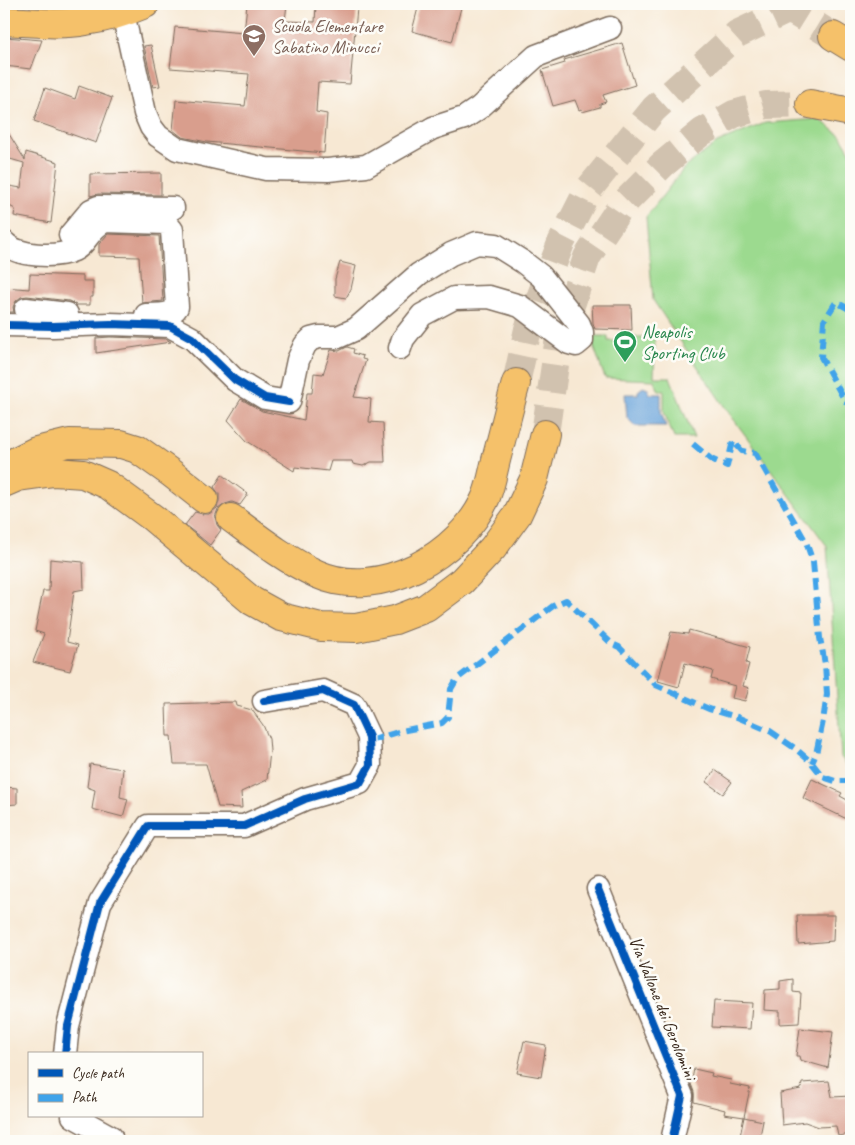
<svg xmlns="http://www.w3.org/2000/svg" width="855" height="1145" viewBox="0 0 855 1145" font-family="Caveat,sans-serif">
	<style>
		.green { fill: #9cda8f; stroke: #6c8256 }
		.water { fill: #6da6dc; stroke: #54687d }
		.building { fill: #d99e8d }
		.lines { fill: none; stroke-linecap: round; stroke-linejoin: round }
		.highway-tunnel { stroke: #d1c2af; stroke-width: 28; stroke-dasharray: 28 14; stroke-linecap: butt }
		.minor-casing { stroke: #7d6c5d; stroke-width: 25 }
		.major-casing { stroke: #7d6c5d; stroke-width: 30 }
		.highway-casing { stroke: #7d6c5d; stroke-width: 30 }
		.minor { stroke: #fff; stroke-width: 22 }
		.major { stroke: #f5c16b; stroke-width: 28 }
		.highway { stroke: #f5c16b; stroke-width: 28 }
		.quiet { stroke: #3fa3ea; stroke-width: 6; stroke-dasharray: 12 6; stroke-linecap: butt }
		.cycleway-casing { stroke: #fdfcf7; stroke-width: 11 }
		.cycleway { stroke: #0057b8; stroke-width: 8 }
		.labels { text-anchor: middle; stroke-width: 5; stroke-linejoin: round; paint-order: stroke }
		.education-label { font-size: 18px; fill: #785e54; stroke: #fdfcf7; text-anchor: start }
		.leisure-label { font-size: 18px; fill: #27864d; stroke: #fdfcf7; text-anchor: start }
		.street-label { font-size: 18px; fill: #3b2a1e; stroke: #fdfcf7 }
	</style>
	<rect width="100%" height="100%" fill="#fdfcf7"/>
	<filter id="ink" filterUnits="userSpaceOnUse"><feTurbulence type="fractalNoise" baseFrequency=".02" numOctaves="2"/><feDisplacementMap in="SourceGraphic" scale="10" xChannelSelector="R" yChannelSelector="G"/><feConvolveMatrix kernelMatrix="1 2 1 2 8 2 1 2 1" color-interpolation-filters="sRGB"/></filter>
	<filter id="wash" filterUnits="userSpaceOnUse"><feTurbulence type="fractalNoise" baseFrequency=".0096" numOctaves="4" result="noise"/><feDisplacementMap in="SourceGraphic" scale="20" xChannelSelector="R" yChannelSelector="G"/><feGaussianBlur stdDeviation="1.12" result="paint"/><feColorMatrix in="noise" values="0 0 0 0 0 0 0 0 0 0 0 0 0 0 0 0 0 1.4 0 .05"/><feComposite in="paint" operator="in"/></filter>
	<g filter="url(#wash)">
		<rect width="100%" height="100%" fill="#f7e8d3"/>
		<path class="green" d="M819,119L840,135L851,153V771L841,757L827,546L726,409L653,300L646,217L685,167L717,143L765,123Z
			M590,336H608V341H634V337H655L654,377H670L694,438H674L664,412V391H659L654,380L605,378Z"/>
		<path class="water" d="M643,387L648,389L650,394H661V412L666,426H635L627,418L625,394H638V391Z"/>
		<g id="blocks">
			<path class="building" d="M247,4H287L285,21L315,22L316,5L357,8L350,84L318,82L316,112L327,114L324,153L207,142L182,137L173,130L176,100L245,106L249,74L170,68L175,27L244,33Z
				M419,4H462L452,42L412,31Z
				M4,37L42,40L31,69L4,66Z
				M622,43L635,85L603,95L606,102L600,104V107L582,112L581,109L579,110L575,100L553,106L542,70L565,63L564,60Z
				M151,45L160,86L153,87L144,46Z
				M79,86L112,98L96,143L34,121L45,88L75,99Z
				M4,126L25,160L26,152L58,162L51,223L14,216L15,209L4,203V185L21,188L24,163L10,159L4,153Z
				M161,173V195L98,194L90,196V174Z
				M108,234L159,236L163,301L142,303L139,257L99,256V244Z
				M340,262L356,266L351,289L346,298L335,296V279Z
				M30,274L83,276V281H93V297H90V305H76L69,301L27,296L21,297L16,301L13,307L14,312H4V287L29,289Z
				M592,305H631L632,330L595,329L593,323Z
				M110,337L166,339L171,342L96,353V338Z
				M347,347L354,349L353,353L363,356L362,359L366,360L354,397L371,399L369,422L383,423L385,462H371L363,466L353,464L352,461H331L328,471L295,467L294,471L247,441L228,420L241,399L262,411L304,420L307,393H312L314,373L323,374L331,350L339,351Z
				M222,475L248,494L240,505L232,502L225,504L218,509L215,517L217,525L221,530L210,545L185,525L195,512L202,514H209L217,508L219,501V494L214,487Z
				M50,559L83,562L84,589L74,591L67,642L78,645L70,671L33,662L44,634L35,631L43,591H49Z
				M689,630L750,647L746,663L749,664L743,686L749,688L745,701L732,698L735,686L711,679L713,671L685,663L679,687L658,681L671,632L688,634Z
				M236,702L237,706L252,710L263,725L269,739L270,751L267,780L241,792L242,808L218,807L206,764H174L171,736H167L166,704Z
				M90,764L123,769L120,797L128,799L123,817L92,809L95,790L87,787Z
				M715,770L732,782L723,794L706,782Z
				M812,779L842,793L840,796L851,802V821L803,798Z
				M4,787L17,788V804L4,805Z
				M797,915H834L833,941L798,944Z
				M793,979V992L801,993L799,1023L780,1024V1011L764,1010L765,990L780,989V981Z
				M714,1001L752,1003L750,1029L712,1027Z
				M800,1028L833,1032L828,1068L800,1060L799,1056H796Z
				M524,1041L546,1045L541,1077L517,1073Z
				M694,1069L712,1073L711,1076L731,1080L730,1084L750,1088L744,1117L724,1114L725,1110L694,1102V1092L691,1084Z
				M829,1081L832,1097L851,1096V1134L838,1136L836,1126L819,1127L805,1122L782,1125L780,1093L801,1089L802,1083Z
				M744,1117L763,1121L759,1141H739Z"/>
		</g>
	</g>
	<g filter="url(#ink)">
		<use href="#blocks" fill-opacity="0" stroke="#7d6c5d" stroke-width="1"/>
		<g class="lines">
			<path class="highway-tunnel" d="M781,4L833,36
				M516,383L528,329L561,243L588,190L654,109L737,34L800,4
				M545,434L558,344L587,257L622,205L662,165L702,132L734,114L766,105L810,104"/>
			<g class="minor-casing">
				<path id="minor" d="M123,13L145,113L151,127L158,136L177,149L266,169L328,170L366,166L433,128L464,118L479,108L536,56L610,28
					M70,235L91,210L98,207L173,208
					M4,242C17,257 56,258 74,250C87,244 88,229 105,221L166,223L172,230L177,307C171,317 157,314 146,315
					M26,309L67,314
					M4,325L53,326L110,324L170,326L192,338L235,380L265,398L289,402L298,360L305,345L311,339L319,337H338L356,329L419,274L451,254L477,243L496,245L523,262L541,276L579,324L582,332V340L576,345L569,343L520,306L489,297L454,298L422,315L403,339L400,348
					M598,889L682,1096L672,1141
					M65,1054L68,1026L100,903L148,826H244L305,799L360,783L370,765L369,737L354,705L323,691L264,701
					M73,1116L111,1137V1141"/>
			</g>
			<g class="major-casing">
				<path id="major" d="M4,21C30,22 59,26 86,21C106,18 126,12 145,4"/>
			</g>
			<g class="highway-casing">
				<path id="highway" d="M833,36L851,47
					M810,104L851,112
					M4,467L36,451L69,443L121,444L137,449L171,473L204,499
					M4,483L18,477L54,472L83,474L108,485L153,518L252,601L281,617L321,627L356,628L395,620L426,608L462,581L493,548L517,515L534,479L545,434
					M231,518C258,538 286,560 317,574C379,602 461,555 486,497C491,485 493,472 496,460C503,434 509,408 516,383"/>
			</g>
			<use href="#minor" class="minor"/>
			<use href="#major" class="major"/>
			<use href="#highway" class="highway"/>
			<path class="quiet" d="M851,310L836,302L824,321L821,357L845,401L851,406
				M693,444L711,459L727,466L733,441L742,451L755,453L806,542L813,562L820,638L825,664L827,694L823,721L816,754L812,763
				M370,741L401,731L442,723L448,717L451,689L457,679L553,606L566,600L612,644L619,647L656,685L709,709L737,717L770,731L796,749L812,763L823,777L835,781H851"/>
			<g class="cycleway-casing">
				<path id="cycleway" d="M4,325L53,326L110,324L170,326L192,338L235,380L265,398L289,402
					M598,889L682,1096L672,1141
					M65,1054L68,1026L100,903L148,826H244L305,799L360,783L370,765L369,737L354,705L323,691L264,701"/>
			</g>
			<use href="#cycleway" class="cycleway"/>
		</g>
	</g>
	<defs>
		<g id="school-pin" transform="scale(1.25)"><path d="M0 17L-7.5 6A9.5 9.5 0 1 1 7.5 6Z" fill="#8d6e63" stroke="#fdfcf7"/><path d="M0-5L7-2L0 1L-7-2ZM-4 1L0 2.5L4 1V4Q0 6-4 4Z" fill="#fff"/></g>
		<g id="stadium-pin" transform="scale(1.25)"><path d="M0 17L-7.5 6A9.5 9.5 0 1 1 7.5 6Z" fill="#2e9e5b" stroke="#fdfcf7"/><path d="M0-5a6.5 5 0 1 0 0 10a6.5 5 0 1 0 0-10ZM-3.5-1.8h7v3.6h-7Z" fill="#fff"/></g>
	</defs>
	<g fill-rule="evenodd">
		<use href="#school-pin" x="254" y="36"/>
		<use href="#stadium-pin" x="625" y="342"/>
	</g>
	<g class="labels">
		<g class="education-label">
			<text x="272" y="32">Scuola Elementare<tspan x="272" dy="21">Sabatino Minucci</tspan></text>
		</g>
		<g class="leisure-label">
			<text x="642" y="338">Neapolis<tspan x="642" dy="21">Sporting Club</tspan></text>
		</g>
		<g class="street-label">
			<text transform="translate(663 1008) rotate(68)" y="6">Via Vallone dei Gerolomini</text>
		</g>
	</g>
	<rect width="855" height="1145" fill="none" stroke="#fdfcf7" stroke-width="20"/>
	<rect x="28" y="1052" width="175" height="65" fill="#fdfcf7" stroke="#afa8a0"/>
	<rect x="38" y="1069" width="25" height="8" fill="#0057b8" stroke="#afa8a0"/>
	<text x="72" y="1078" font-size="15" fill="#3b2a1e">Cycle path</text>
	<rect x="38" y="1094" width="25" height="8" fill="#3fa3ea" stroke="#afa8a0"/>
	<text x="72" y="1102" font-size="15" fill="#3b2a1e">Path</text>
</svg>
